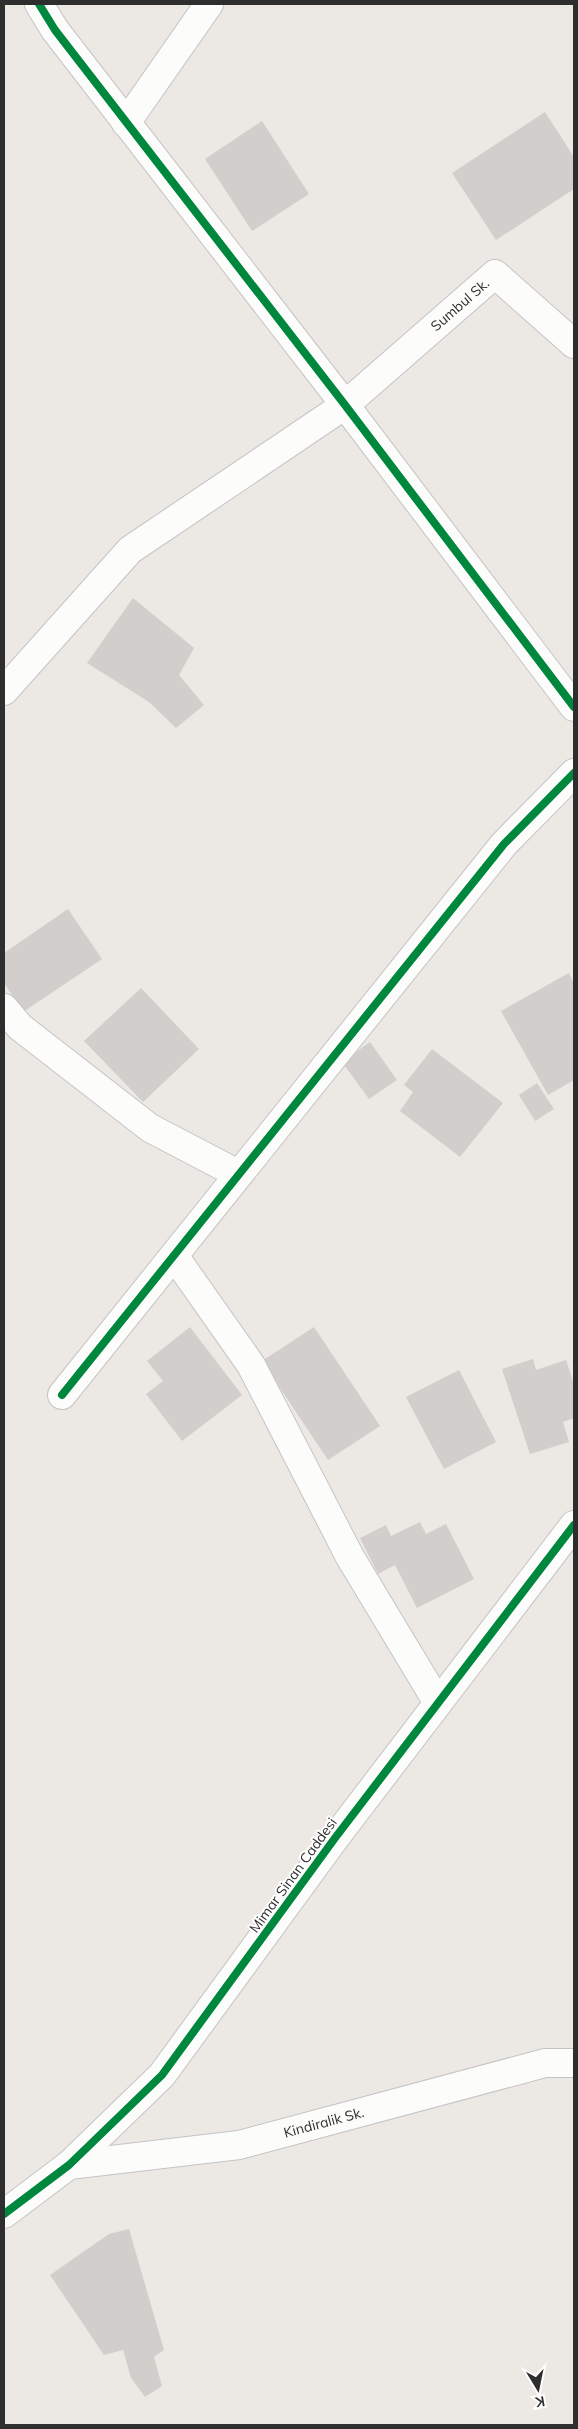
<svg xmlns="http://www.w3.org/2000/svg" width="578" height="2429" viewBox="0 0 578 2429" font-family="Mulish,sans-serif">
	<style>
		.building { fill: #d1cecb }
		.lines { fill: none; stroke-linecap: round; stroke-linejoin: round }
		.minor-casing { stroke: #c5c4c5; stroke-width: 30 }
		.minor { stroke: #fcfcfb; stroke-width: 28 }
		.cycleway-casing { stroke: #fff; stroke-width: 11 }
		.cycleway { stroke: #00873e; stroke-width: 8 }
		.labels { text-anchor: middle; stroke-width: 4; stroke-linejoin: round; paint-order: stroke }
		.street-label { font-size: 14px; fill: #2e2e2e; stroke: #fff }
	</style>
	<rect width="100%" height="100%" fill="#ece8e4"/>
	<path class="building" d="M545,112L574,157V189L496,240L452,173Z
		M262,121L309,194L252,231L205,159Z
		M133,598L194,648L179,675L204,705L176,728L149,702L87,663Z
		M68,909L102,959L23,1012L4,983V953Z
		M569,973L574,984V1080L548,1095L501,1011Z
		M141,988L199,1049L143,1102L84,1041Z
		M370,1042L397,1080L369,1099L342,1062Z
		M432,1049L503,1103L460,1157L400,1111L413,1092L404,1085Z
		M537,1083L554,1109L535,1121L519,1095Z
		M190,1327L242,1395L182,1441L146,1394L163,1381L147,1361Z
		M314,1327L380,1426L328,1460L262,1361Z
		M533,1359L536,1370L566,1360L574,1384V1418L563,1422L569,1442L530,1454L502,1369Z
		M459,1370L496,1442L444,1469L406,1397Z
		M420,1522L426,1534L446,1524L474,1579L417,1608L395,1565L378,1574L360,1538L386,1525L391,1536Z
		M129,2229L164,2350L154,2357L162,2386L145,2397L131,2378L123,2350L104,2355L50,2275L109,2234Z"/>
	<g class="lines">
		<g class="minor-casing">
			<g id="minor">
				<path d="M39,4L55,30L345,405L574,707"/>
				<path d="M126,123L209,4"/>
				<path id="s1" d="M4,691L130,550L345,405L495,274L574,344"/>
				<path d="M4,1008L20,1027L150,1128L238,1174"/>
				<path d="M175,1257L251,1365L350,1557L438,1703"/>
				<path d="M62,1395L504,844L574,773"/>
				<path id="s2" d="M69,2165L239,2145L545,2063H574"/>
				<path d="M4,2214L69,2165L162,2075L335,1838L574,1525"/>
			</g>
		</g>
		<use href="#minor" class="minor"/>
		<g class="cycleway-casing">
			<path id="cycleway" d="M39,4L55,30L345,405L574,707
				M62,1395L504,844L574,773
				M4,2214L69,2165L162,2075L335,1838L574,1525"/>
		</g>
		<use href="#cycleway" class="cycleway"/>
	</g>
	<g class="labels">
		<g class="street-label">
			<text dy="5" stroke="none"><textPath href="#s1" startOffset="601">Sumbul Sk.</textPath></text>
			<text transform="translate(293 1875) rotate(-54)" y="5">Mimar Sinan Caddesi</text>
			<text dy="5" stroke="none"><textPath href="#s2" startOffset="259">Kindiralik Sk.</textPath></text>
		</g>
	</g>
	<rect width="578" height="2429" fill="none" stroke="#2e2e2e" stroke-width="10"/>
	<g transform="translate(538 2389) rotate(170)" stroke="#ffffff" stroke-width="4" paint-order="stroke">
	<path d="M0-4L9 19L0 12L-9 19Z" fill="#2e2e2e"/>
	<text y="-8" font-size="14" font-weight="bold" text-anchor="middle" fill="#2e2e2e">K</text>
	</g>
</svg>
